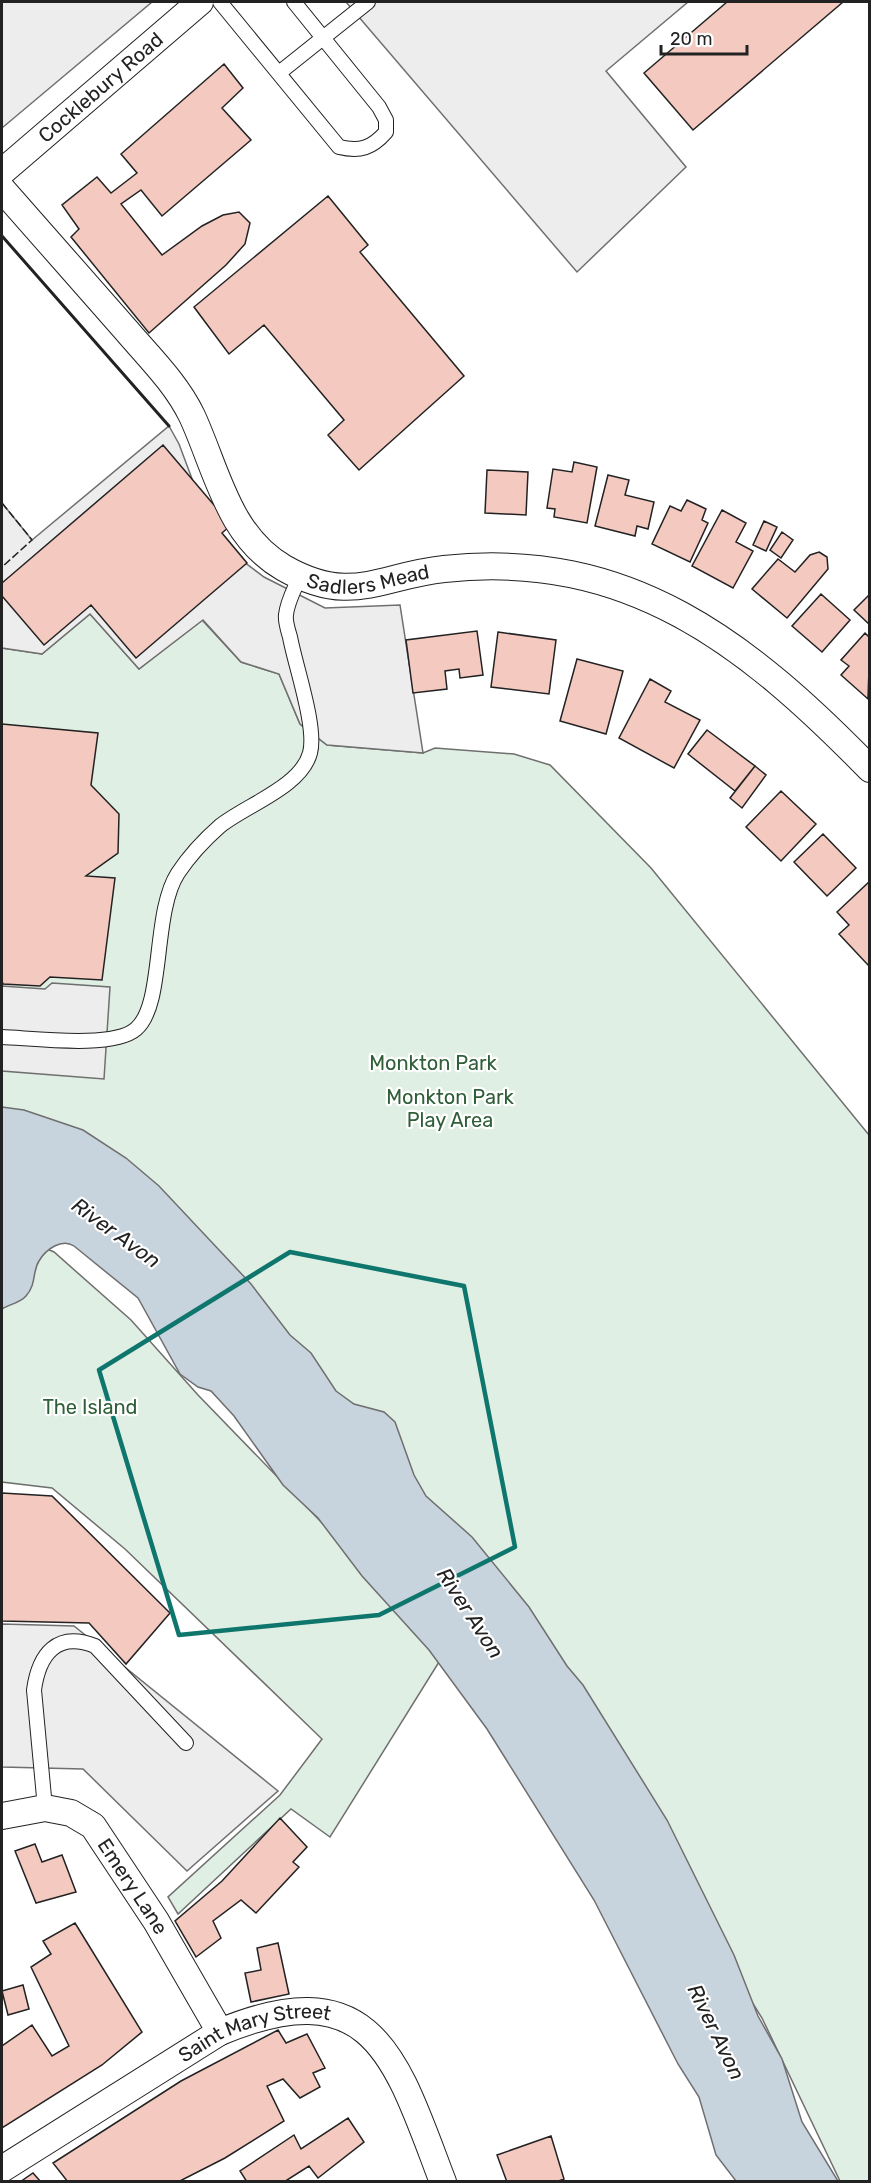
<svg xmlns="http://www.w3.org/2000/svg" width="871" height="2183" viewBox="0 0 871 2183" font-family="Rubik,sans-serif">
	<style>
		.green { fill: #e0efe3; stroke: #6f6f6f; stroke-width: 1.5 }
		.parking { fill: #ededed; stroke: #6f6f6f; stroke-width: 1.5 }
		.water { fill: #c7d3dd; stroke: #6f6f6f; stroke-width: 1.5 }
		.building { fill: #f3c9c0; stroke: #222; stroke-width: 1.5 }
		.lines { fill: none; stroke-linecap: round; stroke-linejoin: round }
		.lane-casing { stroke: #222; stroke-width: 16 }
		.street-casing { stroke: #222; stroke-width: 28 }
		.lane { stroke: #fff; stroke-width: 14 }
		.street { stroke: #fff; stroke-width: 26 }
		.fence { stroke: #222; stroke-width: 1.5; stroke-dasharray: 8 3; stroke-linecap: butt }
		.wall { stroke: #222; stroke-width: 3 }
		.marked { fill: none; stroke: #0f766e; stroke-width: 4.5; stroke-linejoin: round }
		.labels { text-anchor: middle; stroke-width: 4.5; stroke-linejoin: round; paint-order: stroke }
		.street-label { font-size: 20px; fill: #222; stroke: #fff }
		.park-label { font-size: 20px; fill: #2f5e38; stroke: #fff }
		.water-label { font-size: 21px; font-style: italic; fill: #222; stroke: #fff }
	</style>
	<rect width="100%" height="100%" fill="#fff"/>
	<path class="green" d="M90,614L139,669L202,620L241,662L279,674L300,724L327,745L423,753L435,748L514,754L550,765L651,868L869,1135V2181H840L762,2018L487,1576L2,1118V648L42,654Z
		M2,1229L54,1252L131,1320L198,1395L391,1594L439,1662L330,1837L291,1809L178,1914L168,1897L280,1795L322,1739L125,1549L52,1488L2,1482Z"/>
	<path class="parking" d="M2,2H152L2,128Z
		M346,2H688L606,71L686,167L577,272Z
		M169,426L179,444L206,516L228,550L264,577L325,608L400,605L423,753L327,745L300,724L279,674L241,662L203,620L139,669L90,614L42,654L2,648V503L32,540Z
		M52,983L110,987L104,1079L2,1071V986L45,989Z
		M2,1624L74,1626L278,1791L187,1871L83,1769L2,1767Z"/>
	<path class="water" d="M2,1107L24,1110L83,1130L126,1158L159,1186L251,1284L290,1335L311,1353L336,1391L354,1404L384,1412L395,1422L414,1475L426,1496L472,1537L529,1607L567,1666L583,1685L667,1820L734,1955L758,2016L782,2059L802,2122L838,2181H736L716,2155L699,2097L678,2064L594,1900L487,1729L429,1650L362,1576L318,1518L283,1485L234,1416L211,1391L198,1387L180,1374L138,1298L74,1246C62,1238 46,1249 39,1261C32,1272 37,1283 26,1296C20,1303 10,1304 2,1309Z"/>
	<path class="building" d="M727,2H843L693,130L644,73Z
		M224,64L243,88L222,108L251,140L162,216L141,190L121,204L162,255L202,226L223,215L239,212L250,223L245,244L226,265L149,333L71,237L79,229L62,205L97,177L111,193L137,173L121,154Z
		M328,196L368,245L360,252L464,376L359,470L328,435L344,420L264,325L229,354L194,307Z
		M163,445L231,525L222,533L247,563L136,658L91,605L44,645L2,596V583Z
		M574,462L597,467L587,523L554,517L555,509L547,508L553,469L572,472Z
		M487,470L528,472L526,515L485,513Z
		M608,475L629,480L625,495L654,502L648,529L637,526L635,536L595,526Z
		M687,500L706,509L702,520L708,523L690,562L652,544L670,506L681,511Z
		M722,510L746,523L736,542L753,551L733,588L692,566Z
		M764,521L777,527L766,551L753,545Z
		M782,532L793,540L781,558L770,550Z
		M819,552L827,557L828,569L787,618L752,589L778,559L795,572L810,555Z
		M821,594L850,620L822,652L792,626Z
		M870,594V625L854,610Z
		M477,631L483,675L460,678L459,669L445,671L447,689L413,693L406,640Z
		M498,632L556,640L549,694L491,687Z
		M865,633L870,638L868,699L841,675L849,666L841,660Z
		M577,659L623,671L606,734L560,721Z
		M650,679L671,691L665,702L700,720L674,768L619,738Z
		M2,724L98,733L91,785L119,814L118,853L86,876L115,878L102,980L50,977L40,986L3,984L2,981Z
		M707,730L755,766L735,791L688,754Z
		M755,766L766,775L742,808L730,798Z
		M781,791L816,824L781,861L746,827Z
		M823,834L856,868L827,896L794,862Z
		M870,881V963L868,965L839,934L849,925L837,912Z
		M2,1493L52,1496L170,1613L126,1664L89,1623L2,1621Z
		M280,1818L307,1847L293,1862L299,1867L256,1913L241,1900L213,1921L221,1938L196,1957L175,1921L222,1881Z
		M35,1844L42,1862L62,1855L76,1892L36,1903L15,1851Z
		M75,1923L142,2032L102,2065L2,2128V2046L32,2025L52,2056L69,2046L31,1967L51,1954L43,1941Z
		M278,1943L289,1994L251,2002L245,1973L261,1970L257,1948Z
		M23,1985L29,2009L8,2015L2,1991Z
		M278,2030L286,2043L307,2034L325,2068L313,2073L320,2087L300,2098L283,2079L267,2086L284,2121L225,2158L178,2182H68L53,2163L181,2081Z
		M348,2118L364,2142L318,2178L309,2166L284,2182H247L240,2171L294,2135L301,2149Z
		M551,2136L564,2179L556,2182H507L497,2155Z
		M33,2173L41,2182H20Z"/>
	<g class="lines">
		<g class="lane-casing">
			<path id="lane" d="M220,2L339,147C360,152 372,148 386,132V120L379,107L294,2
				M279,73L368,2
				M2,1037C32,1038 113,1049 136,1029C165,1004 152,913 178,873C190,855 204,840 220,826C246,805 301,787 310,753C317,727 295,665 290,637C288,630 285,621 286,615C287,602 295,588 300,576
				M45,1808L34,1690C39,1654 57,1631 95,1646L186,1743"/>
		</g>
		<g class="street-casing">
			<g id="street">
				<path id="s1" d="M2,172L200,2"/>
				<path id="s2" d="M2,189C43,236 85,283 126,330C149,357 176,383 192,416C217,470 228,536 284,568C351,606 379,576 444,569C629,549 748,644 870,769"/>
				<path id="s3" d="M2,1816L45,1808L71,1813L93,1826L156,1921L220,2032"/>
				<path id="s4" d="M2,2169L220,2032C374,1968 396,2059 443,2182"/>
			</g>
		</g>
		<use href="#lane" class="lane"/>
		<use href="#street" class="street"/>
		<path class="fence" d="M2,503L32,540L2,567"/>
		<path class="wall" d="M2,236L169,426"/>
	</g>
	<path class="marked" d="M290,1252L464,1286L515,1547L379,1615L179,1635L99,1370Z"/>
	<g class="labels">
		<g class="street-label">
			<text dy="7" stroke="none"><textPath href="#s1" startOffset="130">Cocklebury Road</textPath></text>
			<text dy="7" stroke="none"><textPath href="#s2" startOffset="566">Sadlers Mead</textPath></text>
			<text dy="7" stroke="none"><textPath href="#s3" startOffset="168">Emery Lane</textPath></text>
			<text dy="7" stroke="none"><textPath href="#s4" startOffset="291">Saint Mary Street</textPath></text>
		</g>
		<g class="park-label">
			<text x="433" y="1070">Monkton Park</text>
			<text x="450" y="1104">Monkton Park<tspan x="450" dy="23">Play Area</tspan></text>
			<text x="90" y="1414">The Island</text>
		</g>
		<g class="water-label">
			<text transform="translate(116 1233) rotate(36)" y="7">River Avon</text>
			<text transform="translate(470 1613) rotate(57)" y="7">River Avon</text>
			<text transform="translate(716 2032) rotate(64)" y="7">River Avon</text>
		</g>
	</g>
	<rect width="871" height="2183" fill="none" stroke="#222222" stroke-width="6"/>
	<path d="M661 45v9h86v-9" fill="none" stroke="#222222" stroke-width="3"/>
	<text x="670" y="45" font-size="18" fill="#222222" stroke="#ffffff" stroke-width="4.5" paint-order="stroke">20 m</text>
</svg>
